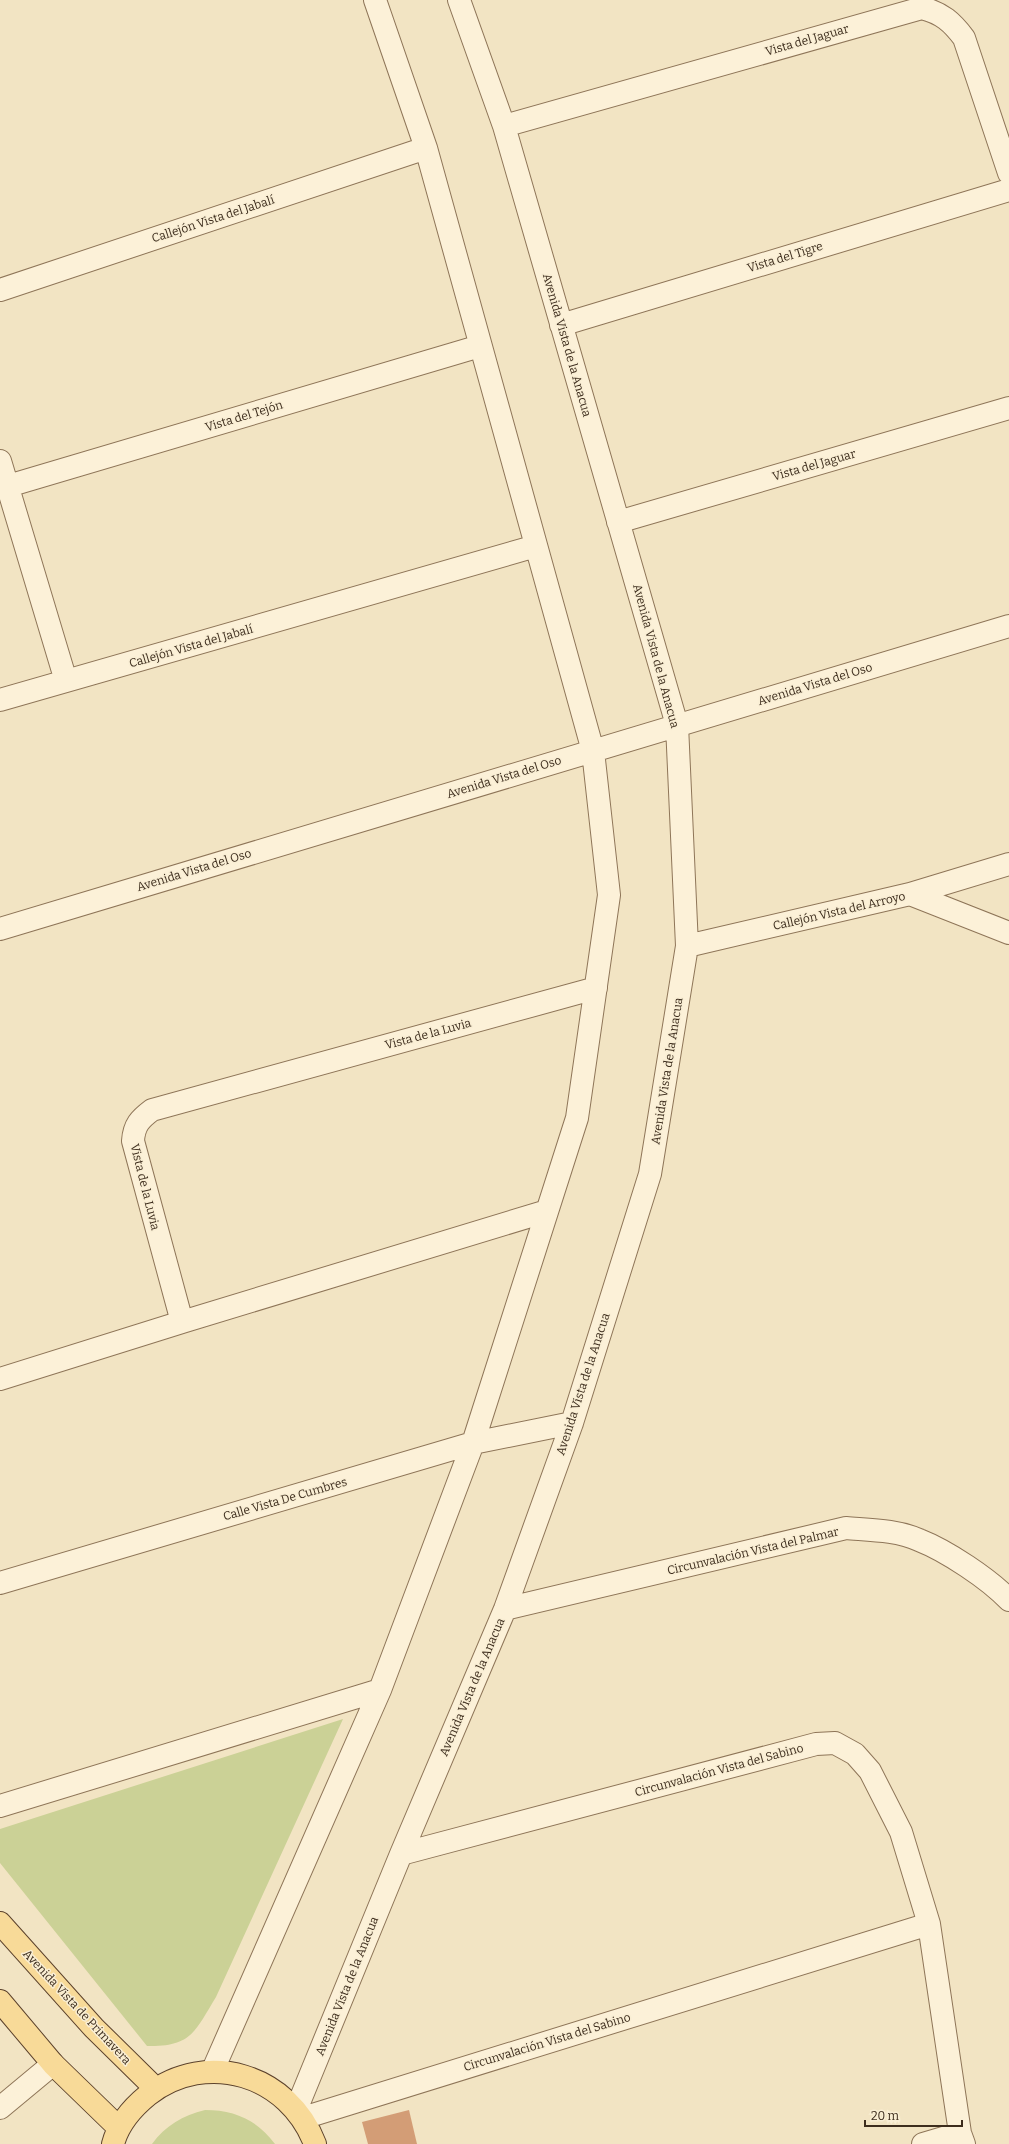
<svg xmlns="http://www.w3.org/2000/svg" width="1009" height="2144" viewBox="0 0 1009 2144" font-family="Bitter,serif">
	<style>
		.green { fill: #cbd196 }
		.building { fill: #d39d76 }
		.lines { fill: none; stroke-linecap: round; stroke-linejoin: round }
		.minor-casing { stroke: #8e7558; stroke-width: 24 }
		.major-casing { stroke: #5c422c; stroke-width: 24 }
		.minor { stroke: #fcf1d8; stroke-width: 22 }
		.major { stroke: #f8da98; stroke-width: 22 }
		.labels { text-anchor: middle; stroke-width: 3; stroke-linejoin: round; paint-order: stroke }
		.street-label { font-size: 12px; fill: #3d2d1d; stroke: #f9eed4 }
	</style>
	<rect width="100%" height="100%" fill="#f2e4c3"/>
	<path class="green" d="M343,1719L216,1997C195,2031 192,2047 147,2046L0,1863V1829Z
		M205,2110C235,2110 257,2120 275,2144H152C165,2126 183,2115 205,2110Z"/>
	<path class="building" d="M409,2110L417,2144H368L362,2122Z"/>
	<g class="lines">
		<g class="minor-casing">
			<path id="minor" d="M504,126L922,8C942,13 952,22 964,38L1009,173
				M0,290L426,148
				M561,325L1009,190
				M0,461L66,681
				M8,486L480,346
				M618,522L1009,408
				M0,700L536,546
				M910,894L1009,864
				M0,929L1009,626
				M687,946L910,894L1009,933
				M547,1211L182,1322L133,1141C134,1125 140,1119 152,1110L596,988
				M0,1379L182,1322
				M0,1583L473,1443L572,1423
				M505,1609L846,1528C870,1530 897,1530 919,1540C947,1551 989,1579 1009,1600
				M0,1806L380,1690
				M401,1854L816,1744L835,1743L855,1754L870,1771L901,1832L929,1924L960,2133L964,2144
				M212,2072L380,1690L473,1443L577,1118L609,895L593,751L426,148L375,0
				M0,2108L53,2064
				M296,2110L401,1854L505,1609L572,1423L650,1174L687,946L677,725L504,126L459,0
				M303,2118L929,1924
				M923,2144L960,2133"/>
		</g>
		<g class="major-casing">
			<path id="major" d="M0,1923L94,2028L156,2089
				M0,2001L53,2064L119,2128
				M113,2144C118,2125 132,2108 148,2095C207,2049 289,2075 315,2144"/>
		</g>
		<use href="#minor" class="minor"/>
		<use href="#major" class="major"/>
	</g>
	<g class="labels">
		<g class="street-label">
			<text transform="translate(807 40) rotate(-16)" y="4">Vista del Jaguar</text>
			<text transform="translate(213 219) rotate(-18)" y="4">Callejón Vista del Jabalí</text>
			<text transform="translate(785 257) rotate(-17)" y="4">Vista del Tigre</text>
			<text transform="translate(567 345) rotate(74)" y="4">Avenida Vista de la Anacua</text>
			<text transform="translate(244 416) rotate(-17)" y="4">Vista del Tejón</text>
			<text transform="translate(814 465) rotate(-16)" y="4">Vista del Jaguar</text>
			<text transform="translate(191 646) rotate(-16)" y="4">Callejón Vista del Jabalí</text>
			<text transform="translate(656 656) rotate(75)" y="4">Avenida Vista de la Anacua</text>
			<text transform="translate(815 684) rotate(-17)" y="4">Avenida Vista del Oso</text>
			<text transform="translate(504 777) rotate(-17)" y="4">Avenida Vista del Oso</text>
			<text transform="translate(194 870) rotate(-17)" y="4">Avenida Vista del Oso</text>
			<text transform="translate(839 911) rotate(-13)" y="4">Callejón Vista del Arroyo</text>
			<text transform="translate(428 1034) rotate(-15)" y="4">Vista de la Luvia</text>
			<text transform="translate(667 1071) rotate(-81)" y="4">Avenida Vista de la Anacua</text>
			<text transform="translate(145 1187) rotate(76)" y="4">Vista de la Luvia</text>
			<text transform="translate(583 1384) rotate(-72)" y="4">Avenida Vista de la Anacua</text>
			<text transform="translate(285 1499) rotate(-16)" y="4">Calle Vista De Cumbres</text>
			<text transform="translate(753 1551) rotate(-13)" y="4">Circunvalación Vista del Palmar</text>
			<text transform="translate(472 1687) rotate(-67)" y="4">Avenida Vista de la Anacua</text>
			<text transform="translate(719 1770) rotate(-15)" y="4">Circunvalación Vista del Sabino</text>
			<text transform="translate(347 1986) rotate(-68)" y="4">Avenida Vista de la Anacua</text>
			<text transform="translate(77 2007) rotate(47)" y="4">Avenida Vista de Primavera</text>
			<text transform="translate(547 2042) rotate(-17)" y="4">Circunvalación Vista del Sabino</text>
		</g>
	</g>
	<path d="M865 2120v6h97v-6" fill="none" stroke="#3d2d1d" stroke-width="2"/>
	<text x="871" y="2120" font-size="12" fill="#3d2d1d" stroke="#f9eed4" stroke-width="3" paint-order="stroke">20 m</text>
</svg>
